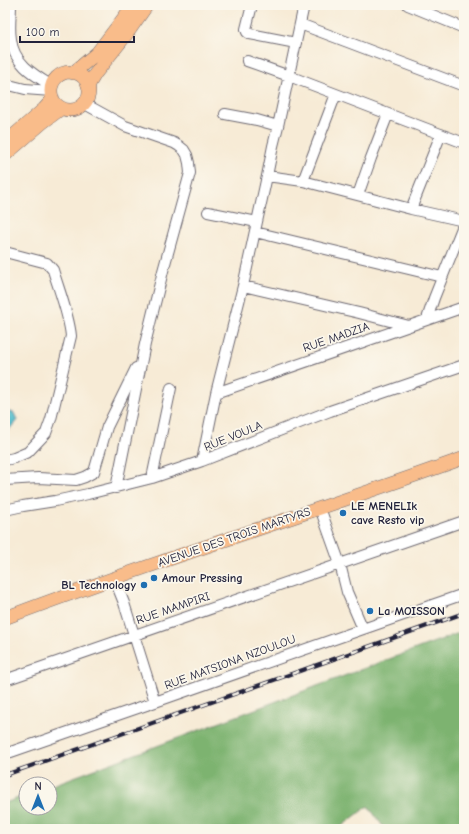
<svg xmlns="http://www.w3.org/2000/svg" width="469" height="834" viewBox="0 0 469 834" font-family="'Comic Neue',sans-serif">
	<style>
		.forest { fill: #7db370; stroke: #506a56 }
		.water { fill: #50bccb; stroke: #396f83 }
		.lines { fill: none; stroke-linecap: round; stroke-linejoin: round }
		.minor-casing { stroke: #6d6871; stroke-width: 12 }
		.major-casing { stroke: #6d6871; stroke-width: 14 }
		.minor { stroke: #fff; stroke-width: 10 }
		.major { stroke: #f9bc8a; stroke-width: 13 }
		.rail-casing { stroke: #22223b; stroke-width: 4 }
		.rail { stroke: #fbf7ec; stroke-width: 2.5; stroke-dasharray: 8; stroke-linecap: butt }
		.poi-dot { fill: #1f6fb2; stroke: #fbf7ec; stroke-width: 1.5 }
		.labels { text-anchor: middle; stroke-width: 3.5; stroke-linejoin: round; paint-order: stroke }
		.street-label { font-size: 12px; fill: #22223b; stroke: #fbf7ec }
		.poi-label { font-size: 12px; font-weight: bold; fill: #22223b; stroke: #fbf7ec; text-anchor: start }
	</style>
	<rect width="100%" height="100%" fill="#fbf7ec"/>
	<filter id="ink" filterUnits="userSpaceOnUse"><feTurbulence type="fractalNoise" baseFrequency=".025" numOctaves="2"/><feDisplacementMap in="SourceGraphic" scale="8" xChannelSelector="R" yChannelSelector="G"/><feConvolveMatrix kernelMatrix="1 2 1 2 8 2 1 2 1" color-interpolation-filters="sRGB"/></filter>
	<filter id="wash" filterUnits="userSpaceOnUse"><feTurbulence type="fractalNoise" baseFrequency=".012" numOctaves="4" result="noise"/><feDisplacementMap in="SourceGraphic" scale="16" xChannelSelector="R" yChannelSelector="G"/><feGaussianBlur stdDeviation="0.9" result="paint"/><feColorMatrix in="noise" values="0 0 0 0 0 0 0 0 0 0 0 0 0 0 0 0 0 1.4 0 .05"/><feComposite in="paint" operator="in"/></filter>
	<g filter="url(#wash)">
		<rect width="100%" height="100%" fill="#f7ebd6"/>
		<path class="forest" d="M464,631V829H385L368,806L338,829H5V803L26,795V808H50V786Z"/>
		<path class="water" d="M6,411L14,413L17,420L13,425L5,434V412Z"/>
	</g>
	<g filter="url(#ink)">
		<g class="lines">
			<g class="minor-casing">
				<path id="minor" d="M11,5C11,16 9,28 11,39C13,63 34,75 52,86
					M252,5L246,29L247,32L250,34L296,43
					M408,5L464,28
					M300,24L464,86
					M247,61L289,76L464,143
					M5,84L25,89L51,91
					M85,104L125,126L174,143L179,146L184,150L187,155L189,163L190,173L163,271L145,344L116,488
					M225,114L257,120L278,126
					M267,176L303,181L411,209L464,221
					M303,181L336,94
					M358,195L371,158L388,114
					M411,209L441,134
					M208,212L257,222
					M255,232L442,277
					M5,252L47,263L53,270C59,290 69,315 71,336L51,419L46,433L28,452L14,458L5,460
					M243,286L359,313L409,326
					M427,319L434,298L464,223
					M216,393L464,307
					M202,461L216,393L243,286L267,176L273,146L278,126L304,5
					M152,478L171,388
					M5,480L38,478L76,480L85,477L94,472L107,427L136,368
					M320,508L340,564L347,592L363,629
					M5,510L23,506L55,501L88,494L152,478L202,461L330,411L464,365
					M114,578L124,603L155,702
					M5,680L464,521
					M5,754L155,702L363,629L464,594"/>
			</g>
			<g class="major-casing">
				<path id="major" d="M51 91a19 19 0 1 1 38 0a19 19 0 1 1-38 0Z
					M73,73L97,53L120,23L133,5
					M88,86L95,74L126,35L147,5
					M5,143L44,109L53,99
					M5,155L42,123L62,108
					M5,618C157,560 312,513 464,458"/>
			</g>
			<use href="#minor" class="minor"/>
			<use href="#major" class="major"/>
			<g class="rail-casing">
				<path id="rail" d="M5,775L464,613"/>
			</g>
			<use href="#rail" class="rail"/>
		</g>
	</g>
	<g class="poi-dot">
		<circle cx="343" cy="513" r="4"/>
		<circle cx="154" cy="578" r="4"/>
		<circle cx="144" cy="585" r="4"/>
		<circle cx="370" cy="611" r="4"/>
	</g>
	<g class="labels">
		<g class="street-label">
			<text transform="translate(336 337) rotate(-19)" y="4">RUE MADZIA</text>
			<text transform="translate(233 436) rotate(-22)" y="4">RUE VOULA</text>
			<text transform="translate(234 537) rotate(-19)" y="4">AVENUE DES TROIS MARTYRS</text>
			<text transform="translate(173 608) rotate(-19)" y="4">RUE MAMPIRI</text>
			<text transform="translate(230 662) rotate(-20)" y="4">RUE MATSIONA NZOULOU</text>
		</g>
		<g class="poi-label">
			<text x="351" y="510">LE MENELIk<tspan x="351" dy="14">cave Resto vip</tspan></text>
			<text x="162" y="582">Amour Pressing</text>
			<text x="136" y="589" text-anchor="end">BL Technology</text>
			<text x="378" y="615">La MOISSON</text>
		</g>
	</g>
	<rect width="469" height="834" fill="none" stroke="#fbf7ec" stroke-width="20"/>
	<g transform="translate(38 796)"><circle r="19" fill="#fbf7ec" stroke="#a4a2a5"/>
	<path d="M0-3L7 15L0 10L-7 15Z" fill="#1f6fb2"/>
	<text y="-6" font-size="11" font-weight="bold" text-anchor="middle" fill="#22223b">N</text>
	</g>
	<path d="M20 36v6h114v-6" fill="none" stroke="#22223b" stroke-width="2"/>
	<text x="26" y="36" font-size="12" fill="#22223b" stroke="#fbf7ec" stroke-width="3" paint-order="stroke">100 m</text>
</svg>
